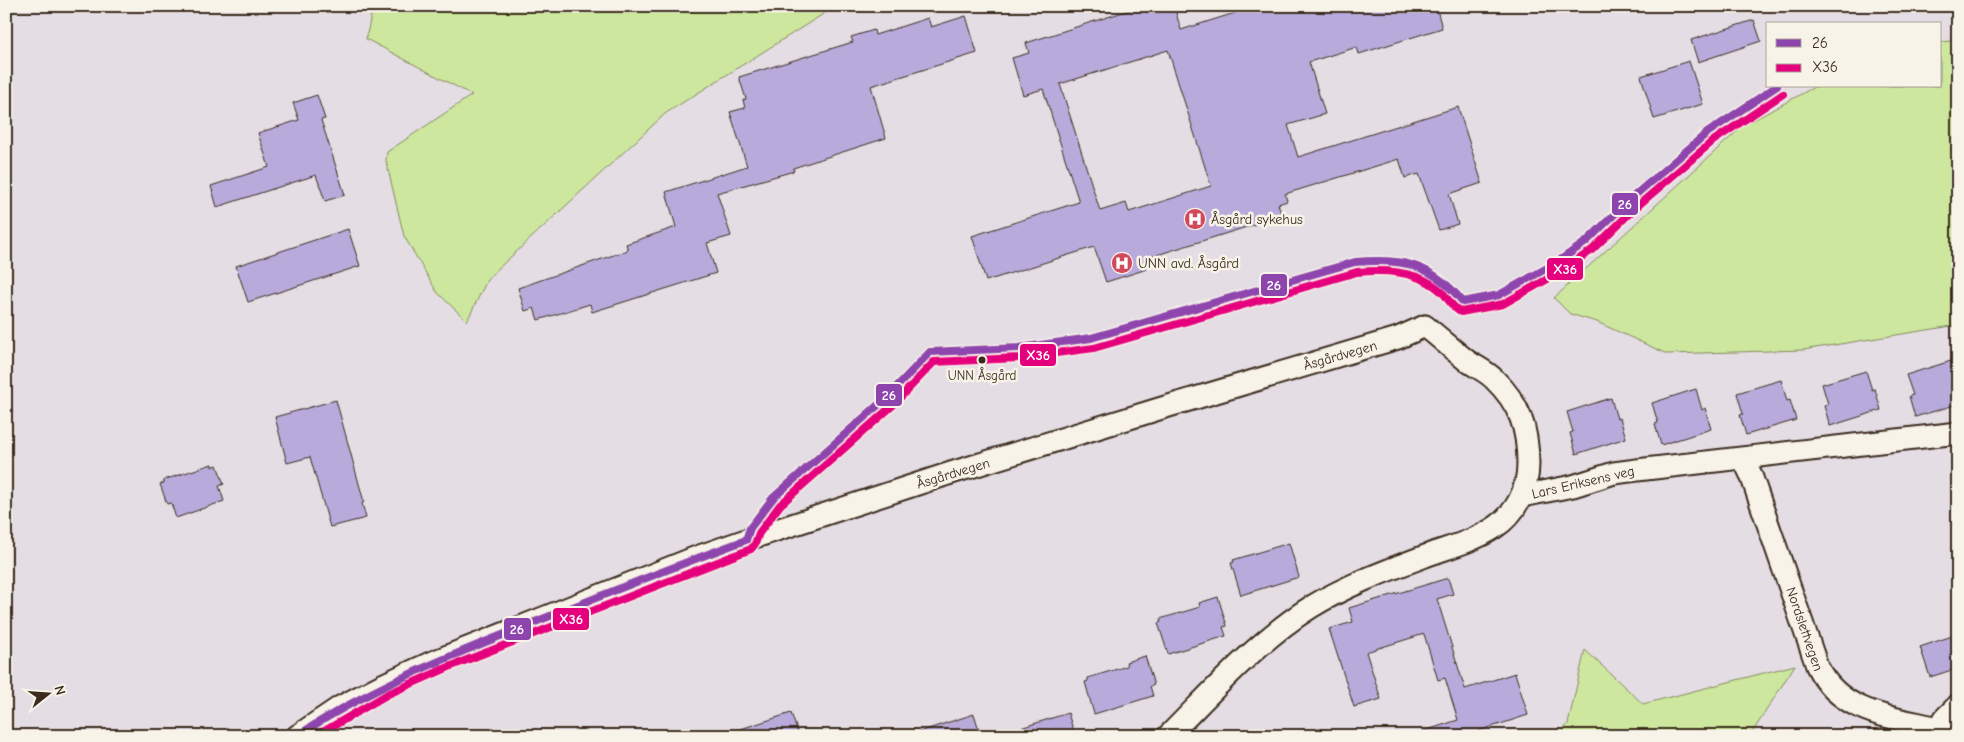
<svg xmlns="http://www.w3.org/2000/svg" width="1964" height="742" viewBox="0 0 1964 742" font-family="'Comic Neue',sans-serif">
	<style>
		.green { fill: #cde89e; stroke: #84895e }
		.building { fill: #b8abdc; stroke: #3b2a1e; fill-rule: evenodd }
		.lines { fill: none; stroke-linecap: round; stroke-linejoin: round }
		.minor-casing { stroke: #3b2a1e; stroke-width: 25 }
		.minor { stroke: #f7f3e8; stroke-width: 21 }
		.bus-1-casing { stroke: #f7f3e8; stroke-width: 11 }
		.bus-2-casing { stroke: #f7f3e8; stroke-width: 11 }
		.bus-1 { stroke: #8e44ad; stroke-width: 8 }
		.bus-2 { stroke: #e5007d; stroke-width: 8 }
		.bus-dot { fill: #3b2a1e; stroke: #f7f3e8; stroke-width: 2 }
		.labels { text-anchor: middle; stroke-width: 5; stroke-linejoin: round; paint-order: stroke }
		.bus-label { font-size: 13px; fill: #3b2a1e; stroke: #f7f3e8 }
		.poi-label { font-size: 14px; fill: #3b2a1e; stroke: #f7f3e8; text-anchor: start }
		.street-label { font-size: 14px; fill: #3b2a1e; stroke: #f7f3e8 }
		.line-badge { stroke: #f7f3e8; stroke-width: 2 }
		.badge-label { font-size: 14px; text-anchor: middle; font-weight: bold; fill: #fff }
	</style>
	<rect width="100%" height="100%" fill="#e4dde4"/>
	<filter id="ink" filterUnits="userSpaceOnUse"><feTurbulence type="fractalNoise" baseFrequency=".02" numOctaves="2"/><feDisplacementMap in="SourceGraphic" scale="10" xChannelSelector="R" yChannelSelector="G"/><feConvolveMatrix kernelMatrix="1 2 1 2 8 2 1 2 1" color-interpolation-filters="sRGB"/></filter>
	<g filter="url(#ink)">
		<path class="green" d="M373,6H842L828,11L666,113L488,278L467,321L437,292L404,236L386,161L387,152L472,95L366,39Z
			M1958,39V325L1803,350L1667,354L1597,322L1570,314L1554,298L1743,126L1816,86H1940V43Z
			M1585,650L1643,704L1795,665L1750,736H1558L1568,724Z
			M1958,717V736H1941Z"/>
		<path class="building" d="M1142,6H1174L1181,30L1257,6H1436L1442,28L1359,54L1357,47L1309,62L1325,114L1288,125L1298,157L1458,107L1482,183L1449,194L1458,224L1439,230L1419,174L1405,178L1399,159L1285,194L1287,201L1278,204L1282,216L1144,259L1147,269L1106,282L1094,247L986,281L972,236L1079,202L1043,89L1023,95L1012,58L1029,53L1026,43ZM1168,50L1211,186L1129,212L1126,203L1100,211L1060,84Z
			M966,16L977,53L871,86L886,138L793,168L794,171L717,193L731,236L707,243L716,273L592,312L590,304L538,320L534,308L525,311L518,288L628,250L626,244L676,227L666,192L747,166L730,112L745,108L743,100L746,99L739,77L853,42L851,37L874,30L875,35L928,18L931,27Z
			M1754,20L1761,41L1698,62L1691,40Z
			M1689,61L1703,104L1654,119L1641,76Z
			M317,95L325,119L321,120L345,195L325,201L316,175L217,207L211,186L269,167L258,133L299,120L293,103Z
			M348,229L360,266L248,302L236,266Z
			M1951,361L1958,385V404L1915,417L1909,396L1913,395L1906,375Z
			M1866,371L1872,390L1875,389L1881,410L1830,426L1824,406L1828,404L1822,384Z
			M1781,380L1787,401L1790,400L1796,420L1746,435L1740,415L1743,414L1737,393Z
			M1696,389L1702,410L1705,408L1711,429L1661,445L1655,424L1658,423L1652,403Z
			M1611,398L1617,419L1620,418L1626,438L1576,454L1570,433L1573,432L1567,412Z
			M336,400L364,502L362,503L366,518L330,527L310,457L287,463L275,417Z
			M212,464V467L217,465L224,484L219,486L224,501L176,518L171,503L167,504L160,484L164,483V480Z
			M1289,543L1299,577L1241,595L1231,563L1234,562L1233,560Z
			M1448,578L1453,594L1437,599L1465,689L1515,673L1528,715L1479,731L1480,736H1422L1421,732L1458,720L1445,678L1438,680L1424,634L1366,652L1381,699L1354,707L1329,629L1353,622L1349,608Z
			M1218,597L1227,626L1223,627L1226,636L1168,654L1158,623L1161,622L1160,619L1200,607L1199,603Z
			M1958,634V668L1930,677L1920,647Z
			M1145,656L1154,685L1150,686L1153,696L1094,714L1085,682L1088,681V678L1127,666L1126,662Z
			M791,713L799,736H732L731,732Z
			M1068,713L1075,736H1012L1011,731Z
			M974,714L981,736H920L919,732Z"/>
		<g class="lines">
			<g class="minor-casing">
				<path id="minor" d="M1743,458L1751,475L1817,666C1840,714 1892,717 1939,728
					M1522,496L1573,486L1614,473L1637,470L1958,433
					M297,736L340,707L380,686L430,663L694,558L746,540L951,473L1162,408L1398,338L1425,326C1439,337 1452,349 1466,360C1476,367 1486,371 1494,379C1520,404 1528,429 1528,464C1528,489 1516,514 1494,528C1474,541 1450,547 1428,555C1388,570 1347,585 1311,607C1258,640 1212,692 1168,736
					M1934,736L1945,718L1958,705"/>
			</g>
			<use href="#minor" class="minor"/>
			<g class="bus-1-casing">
				<path id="bus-1" d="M1463,302L1499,295L1556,263L1586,242L1627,202L1707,133L1777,86
					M746,540L750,528L773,498L885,399L930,352L1019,348L1091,338L1355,262C1403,258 1432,264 1463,302
					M297,736C374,685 455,654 540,620C609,593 677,565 746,540"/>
			</g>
			<g class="bus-2-casing">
				<path id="bus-2" d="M316,736L388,694L449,667L751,549L755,544L759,533L780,505L892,406L934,362L1019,358L1094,348L1357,272C1386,269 1420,271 1442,292C1449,299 1452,308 1461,312L1503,304L1562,271L1592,250L1634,209L1713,141L1783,94"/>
			</g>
			<use href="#bus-1" class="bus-1"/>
			<use href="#bus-2" class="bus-2"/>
		</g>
	</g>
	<defs>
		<g id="hospital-disc" transform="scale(1.125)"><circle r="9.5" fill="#d1495b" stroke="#f7f3e8"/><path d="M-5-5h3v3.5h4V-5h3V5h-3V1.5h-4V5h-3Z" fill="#fff"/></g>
	</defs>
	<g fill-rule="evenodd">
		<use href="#hospital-disc" x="1195" y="219"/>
		<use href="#hospital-disc" x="1122" y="263"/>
	</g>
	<circle class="bus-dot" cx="982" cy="360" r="4.5"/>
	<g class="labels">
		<g class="bus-label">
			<text x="982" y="380">UNN Åsgård</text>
		</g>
		<g class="poi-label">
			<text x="1211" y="224">Åsgård sykehus</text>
			<text x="1138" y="268">UNN avd. Åsgård</text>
		</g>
		<g class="street-label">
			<text transform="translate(1340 355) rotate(-16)" y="5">Åsgårdvegen</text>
			<text transform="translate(953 473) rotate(-17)" y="5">Åsgårdvegen</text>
			<text transform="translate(1583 482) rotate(-13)" y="5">Lars Eriksens veg</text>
			<text transform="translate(1805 629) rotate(71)" y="5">Nordslettvegen</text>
		</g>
	</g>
	<g class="line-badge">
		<rect x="1611" y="192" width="28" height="24" rx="5" fill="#8e44ad"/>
		<rect x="1546" y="257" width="38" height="24" rx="5" fill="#e5007d"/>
		<rect x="1260" y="273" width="28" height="24" rx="5" fill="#8e44ad"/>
		<rect x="1019" y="343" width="38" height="24" rx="5" fill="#e5007d"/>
		<rect x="875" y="383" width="28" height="24" rx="5" fill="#8e44ad"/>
		<rect x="552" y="607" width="38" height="24" rx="5" fill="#e5007d"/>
		<rect x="503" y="617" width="29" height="24" rx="5" fill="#8e44ad"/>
	</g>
	<g class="badge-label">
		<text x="1625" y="209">26</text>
		<text x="1565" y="274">X36</text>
		<text x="1274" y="290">26</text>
		<text x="1038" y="360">X36</text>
		<text x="889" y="400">26</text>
		<text x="571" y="624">X36</text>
		<text x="517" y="634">26</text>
	</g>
	<rect width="1964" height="742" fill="none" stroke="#f7f3e8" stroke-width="25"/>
	<rect x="12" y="12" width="1939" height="717" fill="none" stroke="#3b2a1e" stroke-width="2" filter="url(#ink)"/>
	<rect x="1766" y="22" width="175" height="65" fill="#f7f3e8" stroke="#aca397"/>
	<rect x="1776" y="39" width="25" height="8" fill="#8e44ad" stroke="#aca397"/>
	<text x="1812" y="48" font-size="15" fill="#3b2a1e">26</text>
	<rect x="1776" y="64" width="25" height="8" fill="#e5007d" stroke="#aca397"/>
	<text x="1812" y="72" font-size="15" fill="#3b2a1e">X36</text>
	<g transform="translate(48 694) rotate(73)" stroke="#f7f3e8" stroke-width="4" paint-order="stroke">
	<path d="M0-4L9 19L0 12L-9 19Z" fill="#3b2a1e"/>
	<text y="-8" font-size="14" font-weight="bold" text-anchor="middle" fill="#3b2a1e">N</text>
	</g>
</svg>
